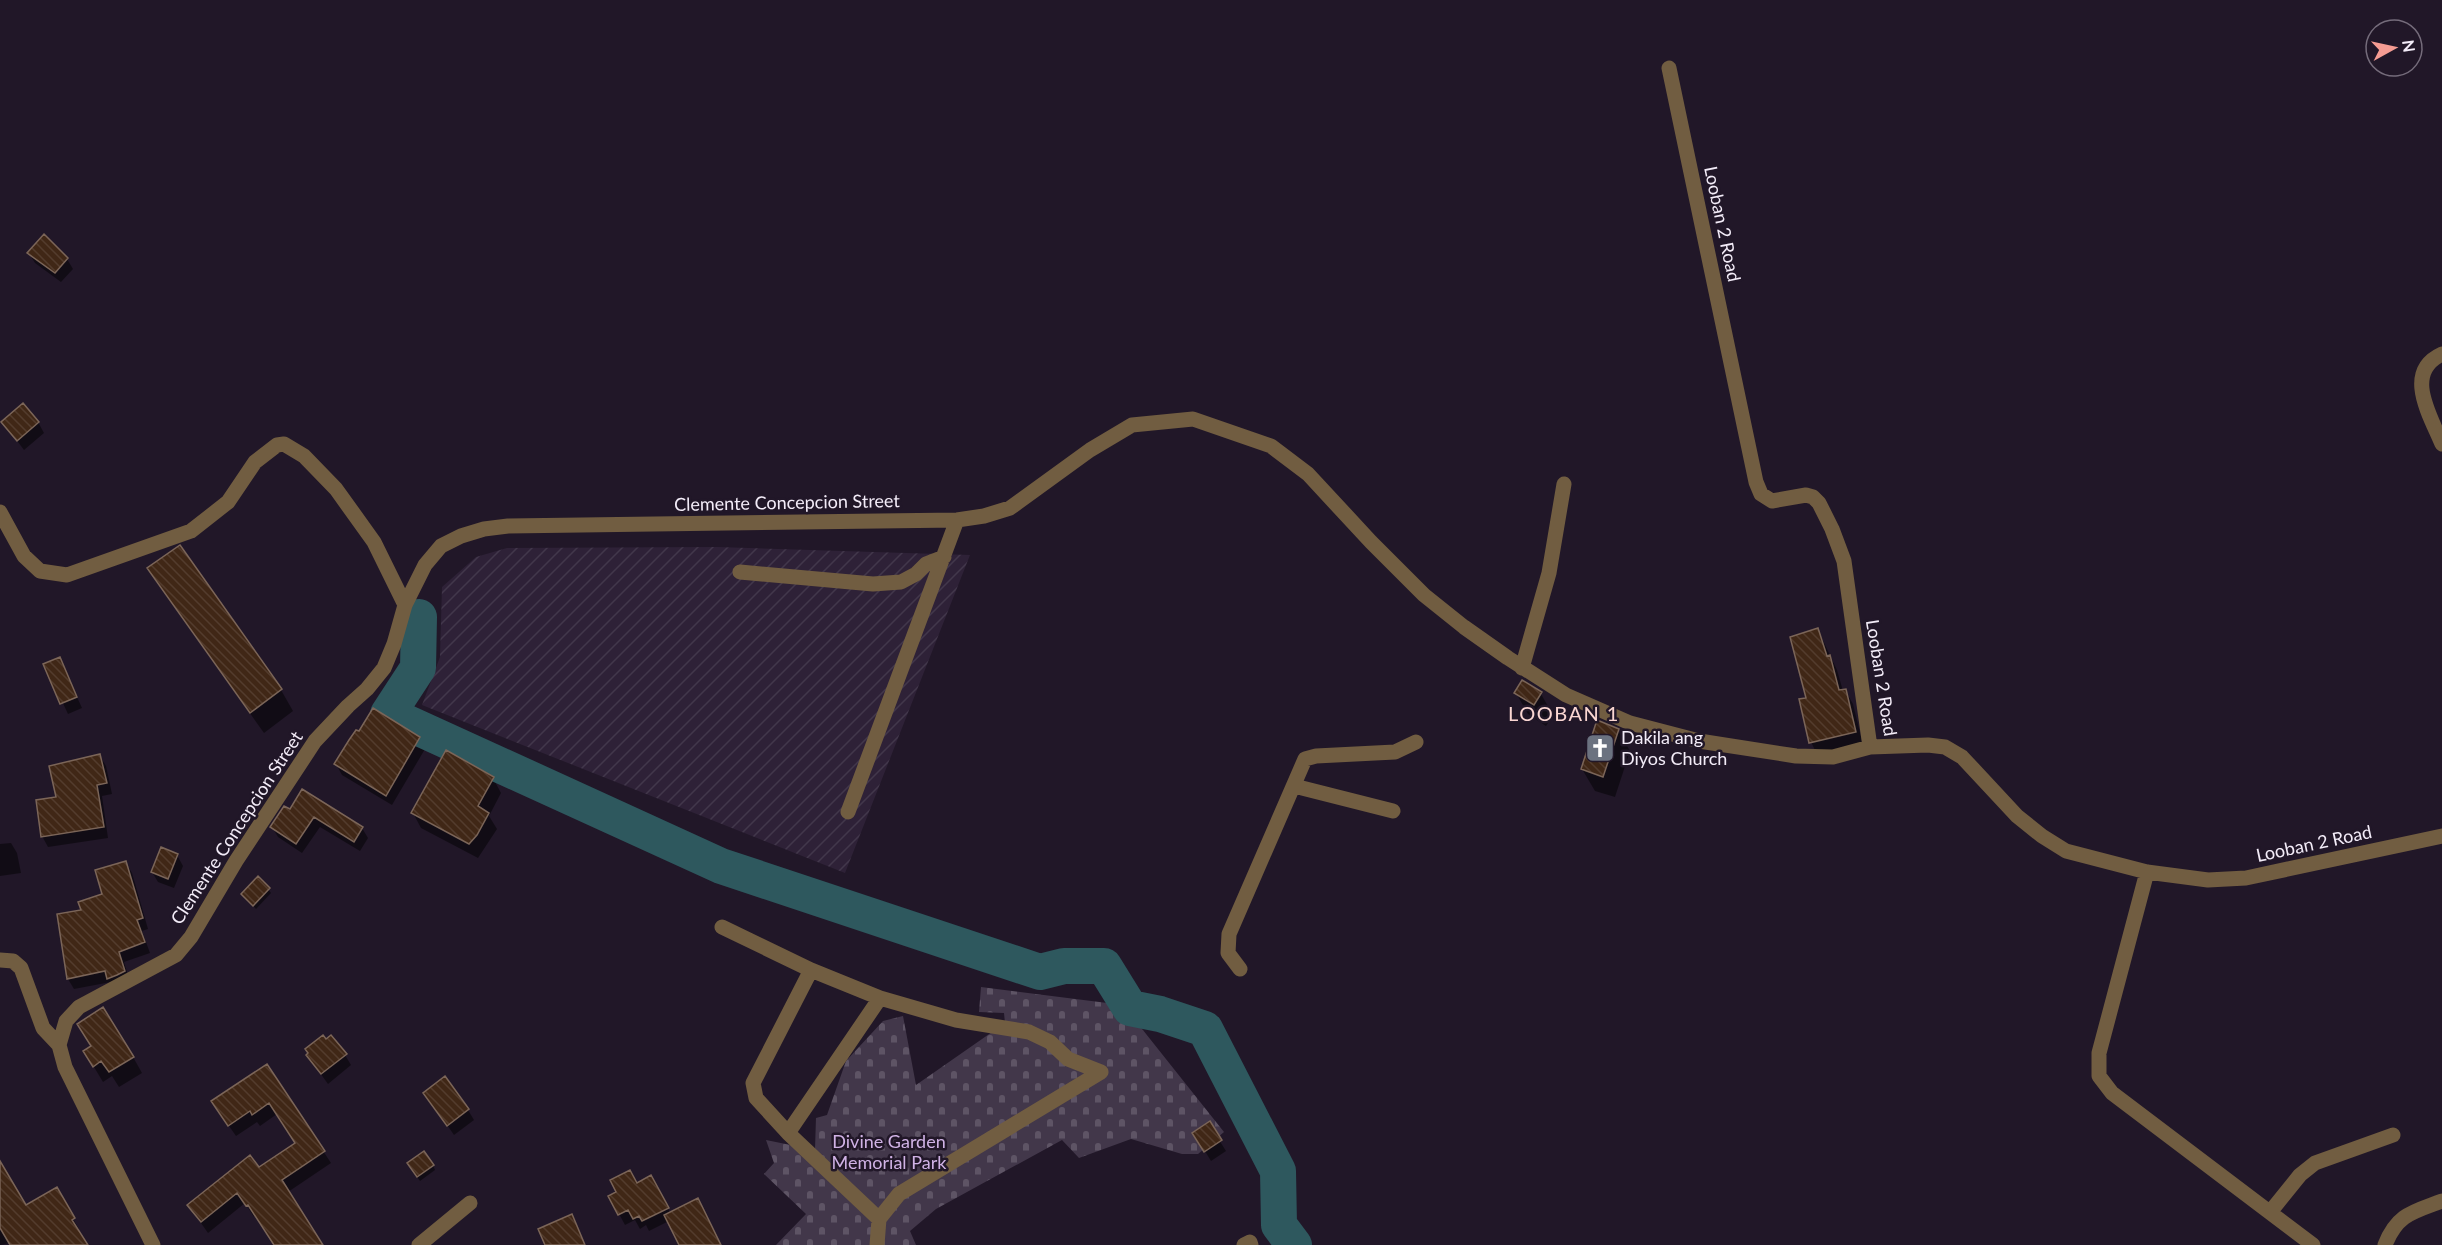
<svg xmlns="http://www.w3.org/2000/svg" width="2442" height="1245" viewBox="0 0 2442 1245" font-family="Lato,sans-serif">
	<style>
		.industrial { fill: url(#industrial-furrows) }
		.cemetery { fill: url(#cemetery-stones) }
		.shadow { fill: #0007 }
		.lines { fill: none; stroke-linecap: round; stroke-linejoin: round }
		.river { stroke: #2e585e; stroke-width: 36 }
		.building { fill: url(#building-back-hatch); stroke: #7b6558; stroke-width: 1.5 }
		.minor { stroke: #715d41; stroke-width: 15 }
		.labels { text-anchor: middle; stroke-width: 5; stroke-linejoin: round; paint-order: stroke }
		.street-label { font-size: 18px; fill: #f3ecf8; stroke: #211728 }
		.poi-label { font-size: 18px; fill: #f3ecf8; stroke: #211728; text-anchor: start }
		.park-label { font-size: 18px; fill: #d0b2e5; stroke: #211728 }
		.neighbourhood-label { font-size: 20px; letter-spacing: 1.5px; fill: #fbd7d3; stroke: #211728 }
	</style>
	<defs>
		<pattern id="industrial-furrows" width="10" height="10" patternUnits="userSpaceOnUse" patternTransform="scale(1.5)"><rect width="10" height="10" fill="#2e2137"/><path d="M-1 1l2-2M0 10L10 0M9 11l2-2" fill="none" stroke="#42374b"/></pattern>
		<pattern id="cemetery-stones" width="16" height="16" patternUnits="userSpaceOnUse" patternTransform="scale(1.5)"><rect width="16" height="16" fill="#42374a"/><path d="M2 7V4a2 2 0 0 1 4 0v3zM10 15v-3a2 2 0 0 1 4 0v3z" fill="#5e5465"/></pattern>
		<pattern id="building-back-hatch" width="6" height="6" patternUnits="userSpaceOnUse" patternTransform="scale(1.5)"><rect width="6" height="6" fill="#402716"/><path d="M-1 5l2 2M0 0l6 6M5-1l2 2" fill="none" stroke="#533c2d"/></pattern>
	</defs>
	<rect width="100%" height="100%" fill="#211728"/>
	<path class="industrial" d="M717,547L970,555L845,873L422,705L440,657L442,587L476,557L507,548Z"/>
	<path class="cemetery" d="M981,987L1123,1005L1224,1132L1198,1154H1182L1131,1139L1079,1158L1062,1140L936,1209L910,1231L916,1245H776L806,1214L764,1174L774,1163L766,1140L815,1150L816,1118L827,1115L846,1061L883,1021L903,1016L916,1085L1005,1023L1004,1013L979,1012Z"/>
	<path class="shadow" d="M29,253L67,259L73,269L61,282L35,263Z
		M3,422H38L44,433L24,450Z
		M180,547L281,690L293,711L264,733L162,589L149,568Z
		M1818,630L1837,670L1843,691L1845,690L1853,704L1863,745L1818,756L1811,742L1808,699Z
		M59,658L82,708L68,714L45,665Z
		M1516,693L1541,694L1553,715L1546,726L1528,714Z
		M373,711L419,738L425,749L392,805L342,775L336,764L360,733Z
		M1618,730L1630,751L1615,797L1595,791L1582,769Z
		M100,756L106,766L112,794L102,796L108,838L48,847L42,836Z
		M493,778L501,793L489,816L497,829L478,858L421,828L413,813Z
		M302,791L362,828L368,838L360,851L320,827L302,853L278,837L272,827L290,812Z
		M11,843L17,853L21,873L0,876V844Z
		M177,855L183,866L174,888L158,882L152,872Z
		M126,863L132,873L148,929L142,931L150,953L124,962L130,982H111L74,989L68,979L83,911L104,895Z
		M268,889L271,893L256,909L243,895Z
		M93,1047L133,1057L142,1073L119,1087L112,1076L103,1082L85,1052Z
		M345,1055L351,1065L328,1084L308,1056Z
		M267,1066L331,1163L288,1192L322,1245H274L256,1216L254,1217L245,1203L208,1233L189,1206L258,1169L296,1143L277,1114L260,1126L257,1122L236,1136L220,1113Z
		M425,1093L468,1110L474,1120L454,1135Z
		M1209,1124L1226,1151L1211,1161L1194,1133Z
		M433,1165L435,1170L420,1181L411,1168Z
		M651,1177L671,1214L721,1245H681L669,1221L649,1231L646,1225L640,1229L635,1220L625,1225L610,1197Z
		M0,1179L25,1207L56,1189L79,1229L77,1230L86,1245H12L10,1243L0,1245Z"/>
	<g class="lines">
		<path class="river" d="M419,617L418,668L388,714L721,866L1040,972L1064,966H1104L1130,1008L1160,1014L1205,1029L1278,1171L1279,1225L1294,1245"/>
	</g>
	<path class="building" d="M44,234L68,258L55,273L27,253Z
		M23,403L39,422L17,441L1,422Z
		M180,545L282,689L250,713L147,568Z
		M1818,628L1827,656L1830,655L1839,690L1846,689L1856,732L1809,743L1799,699L1806,698L1790,637Z
		M60,657L77,697L60,704L43,664Z
		M1522,680L1542,692L1534,705L1514,693Z
		M373,708L420,737L386,796L334,764L349,740L356,730L359,731Z
		M1597,720L1619,729L1603,777L1581,769Z
		M446,750L494,777L478,806L489,813L477,835L469,844L411,813Z
		M100,754L107,783L97,785L104,827L41,837L36,800L56,797L49,766Z
		M302,789L363,827L354,842L314,817L296,844L270,827L284,806L290,809Z
		M161,847L178,854L168,879L151,872Z
		M126,861L143,918L137,920L145,942L119,952L125,971L117,975L107,979L105,971L67,979L57,914L81,910L78,902L102,894L95,870Z
		M258,876L270,888L253,906L241,894Z
		M103,1007L134,1057L109,1072L101,1061L93,1067L83,1051L91,1046L77,1024Z
		M323,1035L326,1039L331,1035L347,1054L321,1074L306,1055L308,1053L305,1049Z
		M267,1064L325,1151L282,1180L323,1245H274L248,1205L246,1206L237,1193L201,1222L187,1205L250,1155L259,1167L295,1143L269,1103L252,1115L250,1111L228,1126L211,1101Z
		M445,1076L469,1109L447,1126L423,1093Z
		M1210,1121L1222,1140L1204,1152L1192,1133Z
		M424,1151L434,1165L417,1177L407,1163Z
		M0,1161L26,1205L57,1187L75,1218L72,1220L88,1245H10L0,1228Z
		M630,1170L637,1183L651,1175L669,1208L642,1221L639,1216L633,1219L628,1210L618,1215L608,1196L616,1192L610,1180Z
		M698,1198L721,1245H679L664,1215Z
		M572,1214L585,1245H545L538,1229Z"/>
	<g class="lines">
		<path class="minor" d="M1669,68L1756,482L1761,494L1772,501L1806,495L1813,497L1819,503L1832,529L1844,561L1870,747
			M2442,354C2403,372 2430,415 2442,444
			M0,512L24,556L40,571L67,575L191,531L228,502L255,462L277,445L284,444L304,456L336,489L374,542L405,605
			M740,572L873,584L901,582L916,574L926,564L944,557
			M1522,668L1549,573L1564,484
			M1302,788L1393,811
			M848,812L957,520
			M2147,872L2099,1053V1076L2112,1093L2313,1245
			M722,927L811,970L880,998L956,1020L1029,1032L1050,1042L1068,1059L1101,1072
			M0,960L13,961L21,968L43,1028L59,1045
			M1240,969L1228,953L1229,934L1305,759L1316,756L1395,752L1416,742
			M811,970L753,1083L756,1098L788,1133L879,1219
			M788,1133L880,998
			M2271,1211L2300,1175L2315,1163L2393,1135
			M153,1245L65,1067L59,1045L66,1021L79,1007L176,955L191,937L236,861L315,741L348,706L367,689L384,668L394,644L405,605L425,565L441,546L461,536L484,529L508,526L957,520L984,516L1010,508L1090,450L1132,425L1193,419L1271,446L1308,474L1371,542L1424,595L1464,627L1508,658L1566,695L1630,723L1699,741L1796,756L1833,757L1870,747L1928,745L1945,747L1962,757L2017,816L2042,836L2066,851L2147,872L2208,880L2246,878L2442,836
			M419,1245L470,1203
			M877,1245L879,1219L899,1194L1101,1072
			M1244,1245L1250,1242L1251,1245
			M2385,1245C2397,1214 2413,1212 2442,1201"/>
	</g>
	<defs>
		<g id="church-square" transform="scale(1.5)"><rect x="-9" y="-9" width="18" height="18" rx="4" fill="#6b7280" stroke="#211728"/><path d="M-1.2-6h2.4v3.5h3.3v2.4h-3.3V6h-2.4V-.1h-3.3v-2.4h3.3Z" fill="#fff"/></g>
	</defs>
	<g fill-rule="evenodd">
		<use href="#church-square" x="1600" y="748"/>
	</g>
	<g class="labels">
		<g class="street-label">
			<text transform="translate(1722 224) rotate(78)" y="6">Looban 2 Road</text>
			<text transform="translate(787 503) rotate(-1)" y="6">Clemente Concepcion Street</text>
			<text transform="translate(1881 678) rotate(81)" y="6">Looban 2 Road</text>
			<text transform="translate(237 828) rotate(-57)" y="6">Clemente Concepcion Street</text>
			<text transform="translate(2314 844) rotate(-12)" y="6">Looban 2 Road</text>
		</g>
		<g class="poi-label">
			<text x="1621" y="744">Dakila ang<tspan x="1621" dy="21">Diyos Church</tspan></text>
		</g>
		<g class="park-label">
			<text x="889" y="1148">Divine Garden<tspan x="889" dy="21">Memorial Park</tspan></text>
		</g>
		<g class="neighbourhood-label">
			<text x="1564" y="721">LOOBAN 1</text>
		</g>
	</g>
	<g transform="translate(2394 48) rotate(82)"><circle r="28" fill="#211728" stroke="#756c7b" stroke-width="1.5"/>
	<path d="M0-4.5L10 22L0 15L-10 22Z" fill="#f59c93"/>
	<text y="-9" font-size="16" font-weight="bold" text-anchor="middle" fill="#f3ecf8">N</text>
	</g>
</svg>
